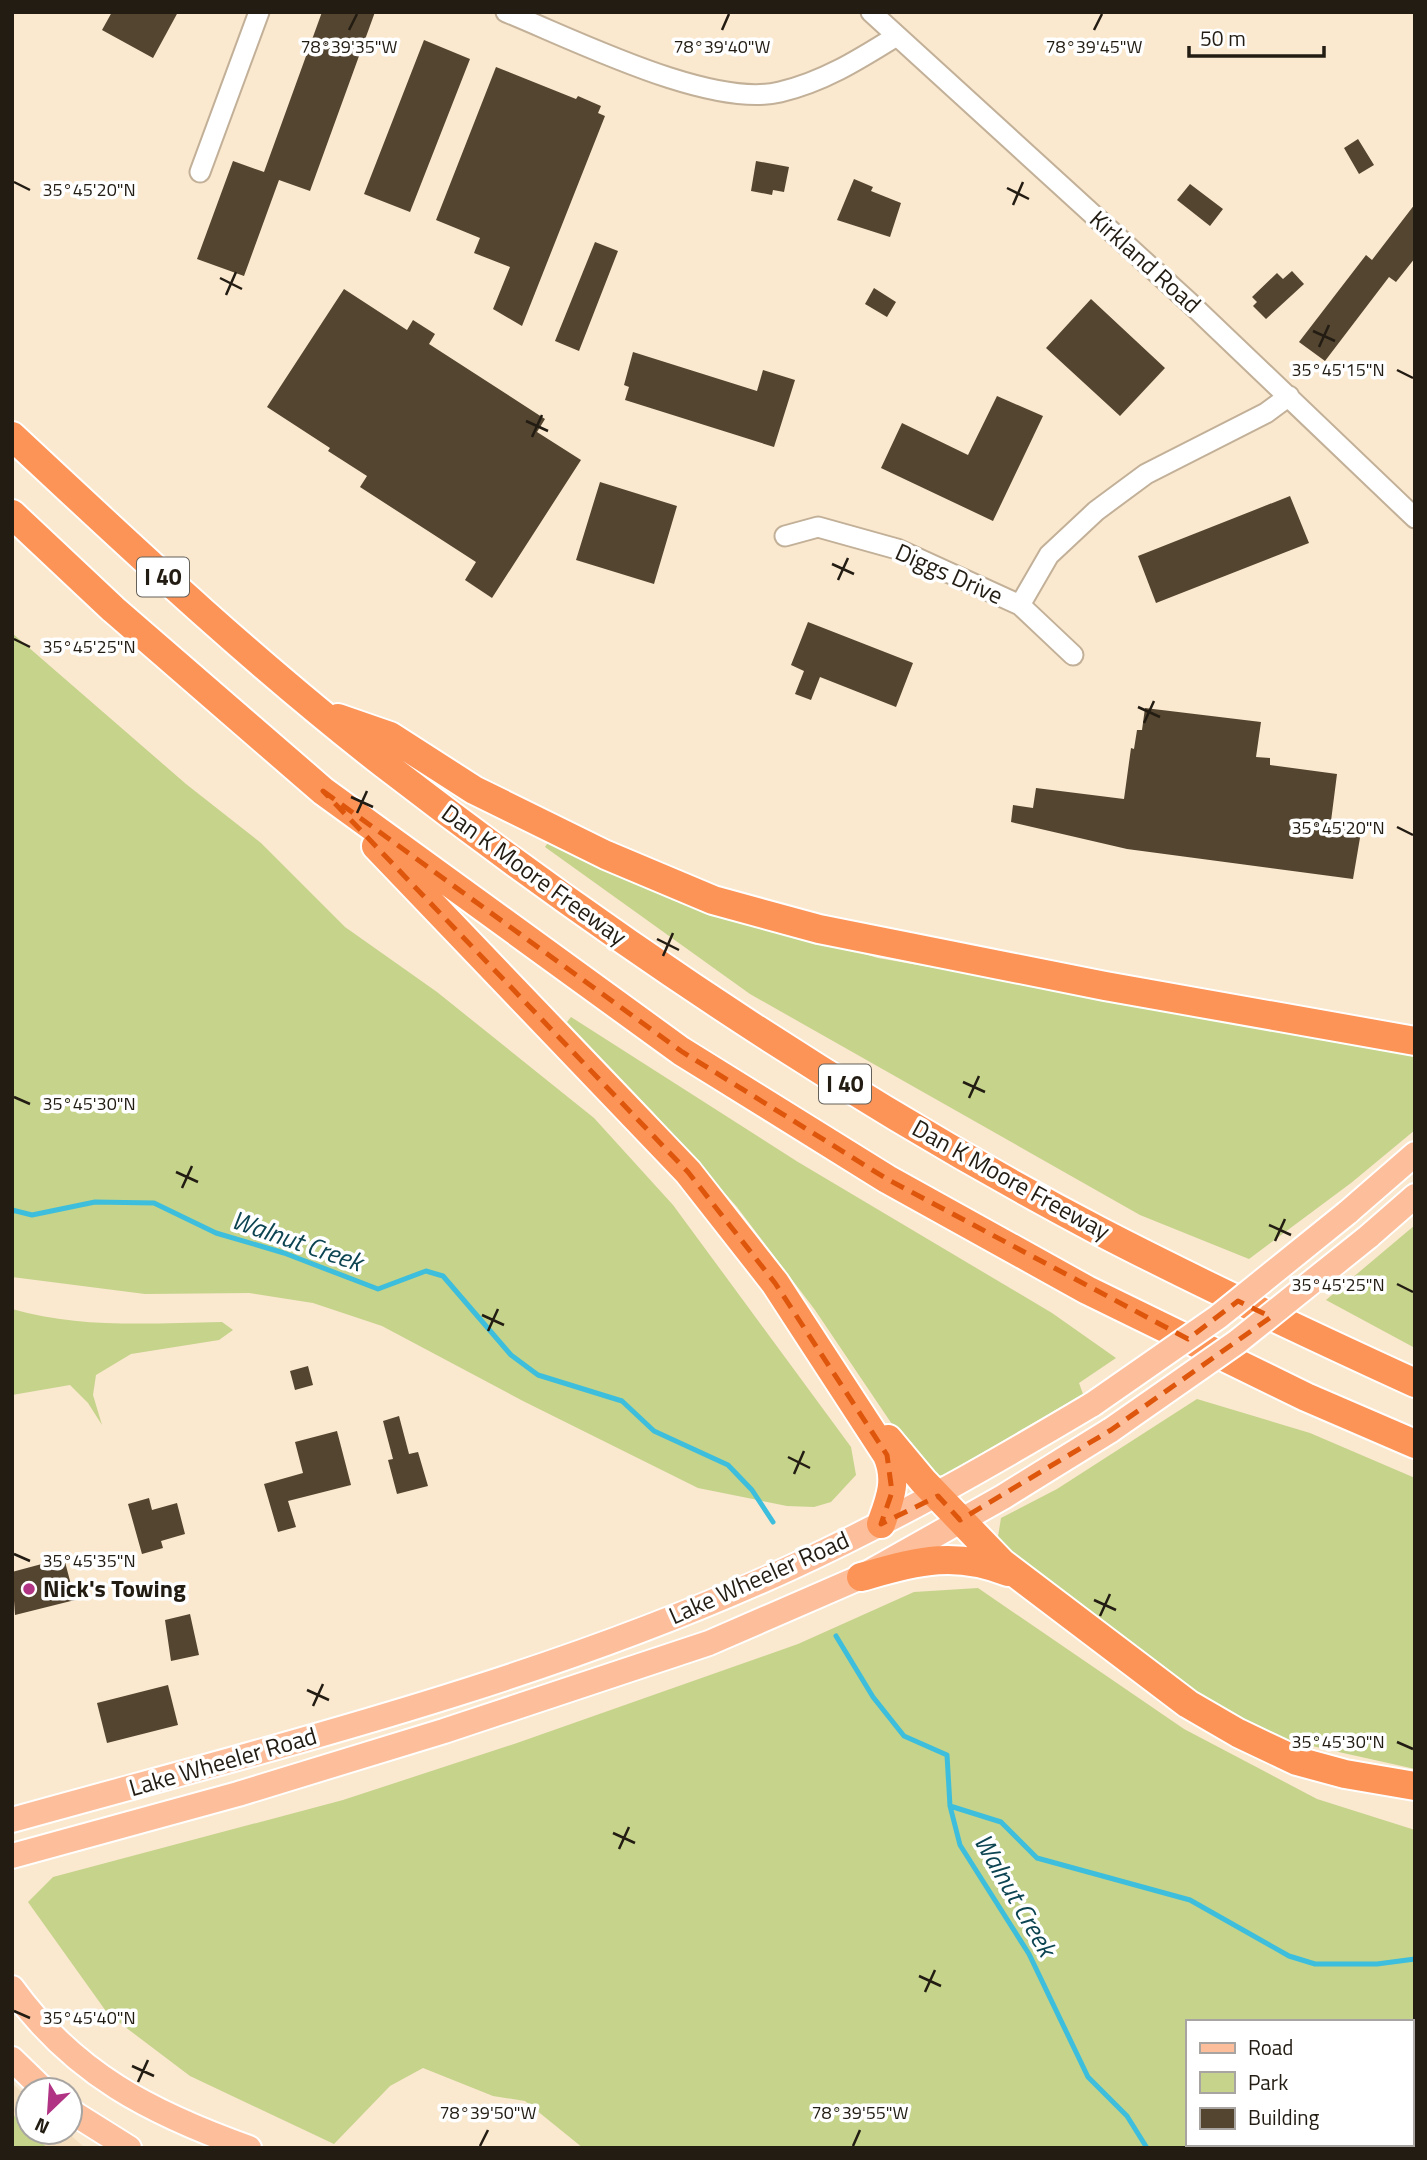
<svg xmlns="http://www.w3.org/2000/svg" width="1427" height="2160" viewBox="0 0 1427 2160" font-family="'Titillium Web',sans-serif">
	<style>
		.built { fill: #f3ddbd }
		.green { fill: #c5d38b; fill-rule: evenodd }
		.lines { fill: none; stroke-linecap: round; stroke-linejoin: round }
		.stream { stroke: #3dbedc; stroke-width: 5 }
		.building { fill: #544530 }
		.minor-casing { stroke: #c2b098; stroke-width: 23 }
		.major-casing { stroke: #fff; stroke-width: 28 }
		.highway-casing { stroke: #fff; stroke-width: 32 }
		.minor { stroke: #fff; stroke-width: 19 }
		.major { stroke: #fdbf9b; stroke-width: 24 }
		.highway { stroke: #fc9458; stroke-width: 28 }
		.major-bridge-casing { stroke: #fff; stroke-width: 28; stroke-linecap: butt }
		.major-bridge { stroke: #fdbf9b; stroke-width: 24 }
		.marked { fill: none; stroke: #de560c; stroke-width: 5; stroke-dasharray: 14 9; stroke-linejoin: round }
		.ticks { fill: none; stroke: #221c13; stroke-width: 2.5 }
		.poi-dot { fill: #b03384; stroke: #fff; stroke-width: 2.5 }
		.labels { text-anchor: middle; stroke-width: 7; stroke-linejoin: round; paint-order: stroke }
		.shield { fill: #fff; stroke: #64605a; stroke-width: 2 }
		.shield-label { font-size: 23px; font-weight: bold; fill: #221c13 }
		.street-label { font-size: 24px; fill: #221c13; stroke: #fff }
		.poi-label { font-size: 24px; font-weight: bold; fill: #221c13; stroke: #fff; text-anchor: start }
		.water-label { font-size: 26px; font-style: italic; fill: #0c4451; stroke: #fff }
		.ticks-label { font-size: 18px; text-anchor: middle; fill: #221c13; stroke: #fff; stroke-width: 7; stroke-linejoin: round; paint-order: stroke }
	</style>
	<rect width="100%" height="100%" fill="#fae8cf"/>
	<path class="built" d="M12,2083L28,2098V2132H67L85,2148H12Z"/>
	<path class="green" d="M12,633L186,784L261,843L345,927L437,992L594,1118L673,1205L851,1447L856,1475L831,1502L814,1507L787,1506L698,1488L523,1401L382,1326L313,1303L249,1293L145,1294L12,1277Z
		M549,841L714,910L878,958L1244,1022L1415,1056V1130L1351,1183L1249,1259L1140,1215L750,994L545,847Z
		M571,1017L798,1162L1052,1313L1116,1358L1079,1383L1083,1394L944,1475L934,1476L902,1439L815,1310L737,1207L653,1112L567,1022Z
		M1415,1225V1348L1326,1300Z
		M12,1309C80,1329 153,1323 222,1322L233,1330L219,1340L131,1354L96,1375L93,1395L102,1425L88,1403L70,1385L12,1395Z
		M1197,1399L1310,1433L1415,1478V1769L1285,1740L1195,1694L997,1543L1001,1518L1057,1489Z
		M978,1588L1184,1729L1317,1799L1415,1830V2148H583L525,2101L493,2096L423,2068L390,2086L334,2144L190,2076L108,2014L28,1902L53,1877L343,1800L517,1743L798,1644L914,1592ZM1187,2022H1411V2144H1187Z
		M12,2113L28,2132L48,2148H12Z"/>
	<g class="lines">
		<path class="stream" d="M12,1210L32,1215L95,1202L154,1203L216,1233L284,1253L378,1289L426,1271L443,1276L511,1355L538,1375L622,1401L654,1431L728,1465L752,1490L773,1522
			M836,1636L873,1697L904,1736L947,1755L950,1806L960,1845L1029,1954L1088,2077L1127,2116L1147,2148
			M950,1806L1001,1822L1037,1858L1190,1900L1289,1956L1315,1964H1377L1415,1959"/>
	</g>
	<path class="building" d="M112,12H178L153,58L102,30Z
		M322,12H375L310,191L279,180L244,276L197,259L233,161L264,172Z
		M424,40L470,59L410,212L364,194Z
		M496,67L576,99L578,96L601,106L598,113L605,116L522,326L493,309L510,267L474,253L480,238L436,220Z
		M1358,139L1374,165L1359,174L1344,148Z
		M756,161L789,167L784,192L773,190L772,195L751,191Z
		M854,179L873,187L871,191L901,203L890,237L837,220Z
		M1190,184L1223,209L1210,226L1177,200Z
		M1415,204V258L1396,282L1389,277L1325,361L1299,342L1366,255L1372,260Z
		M595,242L618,251L579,351L555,341Z
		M1292,271L1304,284L1266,319L1253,306L1257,302L1252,297L1277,273L1283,279Z
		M874,288L896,302L887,317L865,304Z
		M344,289L407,330L413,320L435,334L429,344L545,419L537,432L581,460L492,598L465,580L476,562L360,487L367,476L328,451L330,448L267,407Z
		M1091,299L1165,368L1120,416L1046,348Z
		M633,352L757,391L763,370L795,380L774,447L625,400L629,387L624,385Z
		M997,396L1043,416L993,521L881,468L902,423L968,455Z
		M600,482L677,506L654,584L576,560Z
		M1290,496L1309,543L1156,603L1138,556Z
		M808,622L913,663L896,707L820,677L811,700L795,694L804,671L791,665Z
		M1145,708L1261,722L1256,757L1270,758V765L1337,774L1331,821L1362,826L1353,879L1127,849L1011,822L1013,805L1033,808L1036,788L1124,799L1131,748L1134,749L1137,730H1142Z
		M308,1366L313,1385L295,1390L290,1371Z
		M399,1416L409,1454L418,1452L428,1486L397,1494L388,1460L393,1459L383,1421Z
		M337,1431L351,1485L288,1501L296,1527L278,1532L264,1484L303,1473L295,1442Z
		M149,1498L152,1510L177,1503L185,1534L161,1541L163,1548L142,1554L128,1504Z
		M64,1558L75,1600L15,1615L12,1572Z
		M190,1614L199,1655L171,1661L165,1620Z
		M168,1685L178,1725L107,1743L97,1703Z"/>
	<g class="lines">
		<g class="minor-casing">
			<path id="minor" d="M506,12C573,39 711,109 780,92C823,82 858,60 895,37
				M871,12L1191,304L1415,518
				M200,172L259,12
				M785,536L818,527L897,549L1020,605L1049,555L1096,511L1146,474L1266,413L1289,396
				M1020,605L1073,655"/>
		</g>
		<g class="major-casing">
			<path id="major" d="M1347,1213L1415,1154
				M1368,1237L1415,1196
				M12,1820C274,1747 542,1682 790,1568C895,1520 994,1463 1093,1404
				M12,1856L238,1794L444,1731L709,1643L861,1577L1003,1497L1111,1430
				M12,1988C74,2074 151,2113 249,2148
				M12,2059L44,2090
				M70,2111L129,2148"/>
		</g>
		<g class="highway-casing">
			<path id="highway" d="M12,436C133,549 253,662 384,764C609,938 847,1098 1099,1231C1203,1285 1308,1334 1415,1383
				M12,514L113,609L323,791L681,1051L887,1179L1087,1290L1306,1397L1415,1444
				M338,718L390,736L474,790L606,855L713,900L819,929L1105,986L1415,1041
				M376,846L688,1172L775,1283L887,1455C898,1480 890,1499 881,1524
				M888,1439L923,1481L1002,1563L1188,1704L1238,1733L1297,1761L1345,1774L1415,1786
				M861,1577C916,1562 952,1550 1008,1572"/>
		</g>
		<use href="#minor" class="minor"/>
		<use href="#major" class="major"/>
		<use href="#highway" class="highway"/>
		<g class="major-bridge-casing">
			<path id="major-bridge" d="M1093,1404L1218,1317L1347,1213
				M1111,1430L1237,1342L1368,1237"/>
		</g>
		<use href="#major-bridge" class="major-bridge"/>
	</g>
	<path class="marked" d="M323,791L681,1051L887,1179L1188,1339L1238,1301L1271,1317L1111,1430L960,1520L938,1496L881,1524L892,1492L887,1455L775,1283L688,1172Z"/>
	<path class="ticks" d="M349,30L357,14M722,30L729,14M1094,30L1102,14M14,182L30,190M1007,188L1029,199M1013,205L1023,182M220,278L242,289M226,295L236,272M1313,331L1335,341M1319,347L1329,325M1397,370L1413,378M526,421L548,431M532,437L542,415M832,564L854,574M838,580L848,558M14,639L30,647M1138,707L1160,717M1144,723L1154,701M351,797L373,807M357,813L367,791M1397,827L1413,835M657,939L679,950M663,956L673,933M963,1082L985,1092M14,1097L30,1104M969,1098L979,1076M176,1172L198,1182M182,1188L192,1166M1269,1225L1291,1235M1275,1241L1285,1219M1397,1284L1413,1292M482,1315L504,1325M488,1331L498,1309M788,1457L810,1468M794,1474L804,1451M14,1554L30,1561M1094,1600L1116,1610M1100,1616L1110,1594M307,1690L329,1700M313,1706L323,1684M1397,1742L1413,1749M613,1833L635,1843M619,1849L629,1827M919,1976L941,1986M925,1992L935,1970M14,2011L30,2018M132,2066L154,2076M138,2082L148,2060M480,2146L488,2130M853,2146L860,2130"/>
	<circle class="poi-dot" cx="29" cy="1589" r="7"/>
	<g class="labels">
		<g class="shield">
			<rect x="137" y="557.5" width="52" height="39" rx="5"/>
			<rect x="819" y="1064.5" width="52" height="39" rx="5"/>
		</g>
		<g class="shield-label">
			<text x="163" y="585">I 40</text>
			<text x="845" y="1092">I 40</text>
		</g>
		<g class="street-label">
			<text transform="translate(1145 262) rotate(42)" y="8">Kirkland Road</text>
			<text transform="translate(949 574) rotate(24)" y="8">Diggs Drive</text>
			<text transform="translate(534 875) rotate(36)" y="8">Dan K Moore Freeway</text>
			<text transform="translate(1011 1180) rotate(29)" y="8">Dan K Moore Freeway</text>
			<text transform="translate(759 1578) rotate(-24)" y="8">Lake Wheeler Road</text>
			<text transform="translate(223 1762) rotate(-16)" y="8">Lake Wheeler Road</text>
		</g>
		<g class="poi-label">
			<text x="43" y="1597">Nick's Towing</text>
		</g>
		<g class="water-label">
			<text transform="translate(297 1241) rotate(19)" y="9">Walnut Creek</text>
			<text transform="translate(1015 1895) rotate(60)" y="9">Walnut Creek</text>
		</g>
	</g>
	<g class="ticks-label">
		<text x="349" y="53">78°39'35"W</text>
		<text x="722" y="53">78°39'40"W</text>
		<text x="1094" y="53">78°39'45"W</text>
		<text x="89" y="196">35°45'20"N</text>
		<text x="1338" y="376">35°45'15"N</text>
		<text x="89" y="653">35°45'25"N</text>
		<text x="1338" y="834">35°45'20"N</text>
		<text x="89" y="1110">35°45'30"N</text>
		<text x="1338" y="1291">35°45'25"N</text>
		<text x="89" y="1567">35°45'35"N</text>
		<text x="1338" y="1748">35°45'30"N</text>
		<text x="89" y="2024">35°45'40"N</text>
		<text x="488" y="2119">78°39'50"W</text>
		<text x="860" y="2119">78°39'55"W</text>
	</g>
	<rect width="1427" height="2160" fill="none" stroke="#221c13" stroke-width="28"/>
	<rect x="1186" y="2020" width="228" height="126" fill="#ffffff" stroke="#a7a4a1" stroke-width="2"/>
	<rect x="1200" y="2043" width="35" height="10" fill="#fdbf9b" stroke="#a7a4a1" stroke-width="2"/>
	<text x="1248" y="2055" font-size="21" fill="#221c13">Road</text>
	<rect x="1200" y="2072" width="35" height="21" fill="#c5d38b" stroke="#a7a4a1" stroke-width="2"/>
	<text x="1248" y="2090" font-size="21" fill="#221c13">Park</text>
	<rect x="1200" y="2108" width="35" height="21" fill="#544530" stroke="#a7a4a1" stroke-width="2"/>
	<text x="1248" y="2125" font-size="21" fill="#221c13">Building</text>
	<g transform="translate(49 2111) rotate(205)"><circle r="33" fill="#ffffff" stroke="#a7a4a1" stroke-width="2"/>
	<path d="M0-5L12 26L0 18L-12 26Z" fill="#b03384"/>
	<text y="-10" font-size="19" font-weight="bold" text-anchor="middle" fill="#221c13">N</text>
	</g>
	<path d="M1189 46v10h135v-10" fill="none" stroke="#221c13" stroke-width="3.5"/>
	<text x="1200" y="46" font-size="21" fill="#221c13" stroke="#ffffff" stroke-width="5" paint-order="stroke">50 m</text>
</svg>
